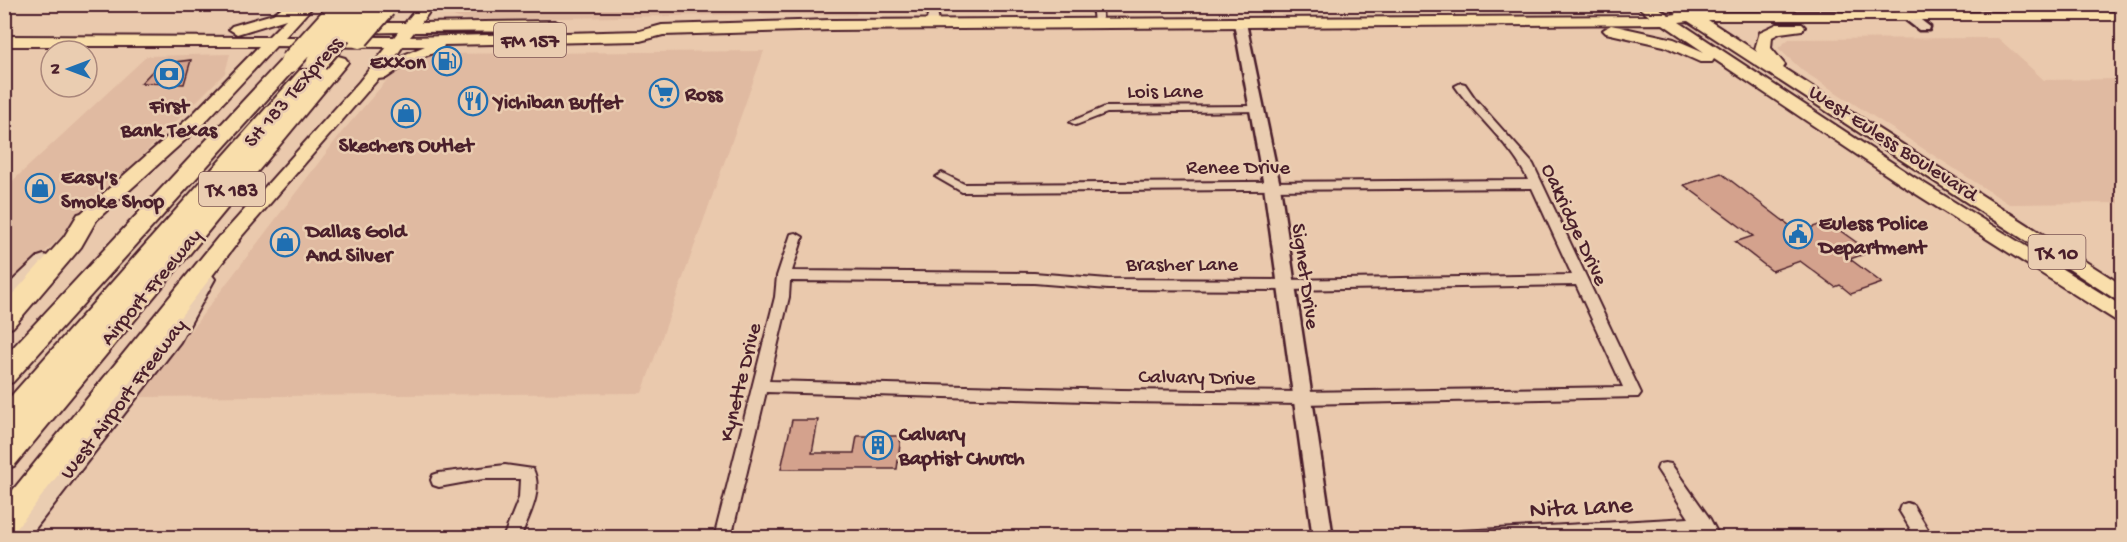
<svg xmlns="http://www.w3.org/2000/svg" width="2127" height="542" viewBox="0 0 2127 542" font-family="'Gochi Hand',sans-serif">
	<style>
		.built { fill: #e0baa1 }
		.building { fill: #d4a28d; stroke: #4a1f2b; stroke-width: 1.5 }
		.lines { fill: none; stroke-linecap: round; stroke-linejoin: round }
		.minor-casing { stroke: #4a1f2b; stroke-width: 4 }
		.tertiary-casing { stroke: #4a1f2b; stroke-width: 5 }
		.secondary-casing { stroke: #4a1f2b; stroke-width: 4 }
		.primary-casing { stroke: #4a1f2b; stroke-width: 4 }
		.motorway-casing { stroke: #4a1f2b; stroke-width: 4 }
		.minor { fill: #eacdb1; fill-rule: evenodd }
		.tertiary { fill: #eacdb1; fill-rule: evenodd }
		.secondary { fill: #eacdb1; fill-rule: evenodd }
		.primary { fill: #f9deab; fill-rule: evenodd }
		.motorway { fill: #f9deab; fill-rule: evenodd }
		.motorway-bridge-casing { stroke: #4a1f2b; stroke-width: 24; stroke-linecap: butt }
		.motorway-bridge { stroke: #f9deab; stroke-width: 20 }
		.labels { text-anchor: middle; stroke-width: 5; stroke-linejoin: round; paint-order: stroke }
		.shield { fill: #eacdb1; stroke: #7a5353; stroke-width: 1.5 }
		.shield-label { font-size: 20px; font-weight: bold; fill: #4a1f2b }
		.poi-label { font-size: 21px; font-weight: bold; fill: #4a1f2b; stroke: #eacdb1; text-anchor: start }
		.street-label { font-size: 21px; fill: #4a1f2b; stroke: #eacdb1 }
		.near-street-label { font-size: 26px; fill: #4a1f2b; stroke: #eacdb1 }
	</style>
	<rect width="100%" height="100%" fill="#eac9ad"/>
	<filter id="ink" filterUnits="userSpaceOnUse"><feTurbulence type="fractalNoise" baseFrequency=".0167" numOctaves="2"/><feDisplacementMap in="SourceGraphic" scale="12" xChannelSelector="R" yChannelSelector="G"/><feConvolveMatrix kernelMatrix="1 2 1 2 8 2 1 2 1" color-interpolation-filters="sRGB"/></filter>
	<g filter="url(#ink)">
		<path class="built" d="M449,5H859L856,15L777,14L467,20L455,17Z
			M1998,38L2044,80L2122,79V203L2009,204L1803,71L1778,48L1789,39Z
			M764,51L642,393L140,397L342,132L394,72L427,54Z
			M230,54L225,73L5,292V188L147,56Z"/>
		<path class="building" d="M191,60L184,84L141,83L159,64Z
			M1721,173L1798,232L1828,222L1870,252L1850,259L1882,283L1851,294L1840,285L1835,287L1800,261L1772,271L1735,242L1753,236L1684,185Z
			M792,420H818L812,453H854L857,436H901L897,469H781Z"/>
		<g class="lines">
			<g class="minor-casing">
				<path id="minor" d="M930,4H940L936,25L931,28L926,25Z
					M1092,4H1102L1103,25L1099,26L1094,23Z
					M1461,83L1465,84L1476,100L1533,164L1641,393L1638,397L1301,404L1121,402L766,392L731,538H714L775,297L777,276L791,234L796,233L803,237L792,271L1034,273L1108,279L1286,280L1572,275L1532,188L962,192L936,177L942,173L964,184L1528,180C1512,145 1477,118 1455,86ZM790,281L1034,283L1108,289L1286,290L1576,285L1623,387L1301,392L1121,390L769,381L789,297Z
					M1256,106L1260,107V111L1107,113L1076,125L1070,122L1105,107Z
					M1665,463L1671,464L1710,519L1720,538H1702L1698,531L1593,538H1453L1455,533L1461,531L1689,518L1657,469L1659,464Z
					M505,465L533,469C544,492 528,517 520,538H503L519,498L520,479H483L439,487L433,485L431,480L433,475L439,473Z
					M1907,503L1913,505L1933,538H1916L1899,510L1901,505Z"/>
			</g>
			<g class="tertiary-casing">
				<path id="tertiary" d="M1885,4H1900L1930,27L1929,30H1919Z
					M1240,19L1246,23L1280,186L1333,538H1313L1264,186L1234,23Z"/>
			</g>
			<g class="secondary-casing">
				<path id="secondary" d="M44,255L50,257L53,261L50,265L11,306L4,307V289L38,257Z
					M206,273L212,275L215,279L180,342L28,538H4L6,531L166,332L200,275Z"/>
			</g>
			<g class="primary-casing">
				<path id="primary" d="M287,4H315L285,37H394L398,32L356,33L348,28L356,23H405L420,4H435L421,23L555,21L563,26L555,31L414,32L410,37L640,31L662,25L831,20L1649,16L1635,4H1653L1669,15L1677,14L1665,4H1683L1694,12H2122V20H1708L1757,52L1755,49L1760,32L1777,24H1802L1805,27L1802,30L1780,33L1772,37L1771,48L1785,65L1783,68L2122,285V301L2115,299L1688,21L1679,22L1914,177L2122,306V322L2115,320L1902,185L1714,59L1712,62H1700L1664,46L1606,33L1603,30L1611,25L1674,39L1704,52L1663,24L831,30L663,35L640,41L444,45L442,50L411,61L386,78L378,79L234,245L227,247L220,245L218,241L220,237L359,82L387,47L276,46L204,123L93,223H79L77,219L79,215L192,115L259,46H4V36L268,37L286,19L237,34L229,29L232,26L273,14ZM403,46H425L394,59Z"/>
			</g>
			<g class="motorway-casing">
				<path id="motorway" d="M290,56L297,58L300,62L297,66L13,382L4,385V357L283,58Z
					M338,56L345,58L348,62L345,66L14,466L4,469V438L10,432L4,433V404L300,70H314L317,74L315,77L331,58Z
					M86,212L94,214L97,219L81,247L13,327L4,330V304L64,237L78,214Z
					M227,233L235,236L239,241L235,246L14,532L4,535V501L219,236Z"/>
			</g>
			<use href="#minor" class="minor"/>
			<use href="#tertiary" class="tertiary"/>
			<use href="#secondary" class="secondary"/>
			<use href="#primary" class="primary"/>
			<use href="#motorway" class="motorway"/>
			<g class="motorway-bridge-casing">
				<path id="motorway-bridge" d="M359,38L385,8
					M290,62L340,7
					M317,62L364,8"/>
			</g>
			<use href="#motorway-bridge" class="motorway-bridge"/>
		</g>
	</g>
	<defs>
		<g id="fuel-ring" transform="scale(1.5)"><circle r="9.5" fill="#eacdb1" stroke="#1f6fb2" stroke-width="1.5"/><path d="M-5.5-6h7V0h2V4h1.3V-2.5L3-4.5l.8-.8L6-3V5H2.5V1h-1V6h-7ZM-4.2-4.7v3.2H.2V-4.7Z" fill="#1f6fb2"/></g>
		<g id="bank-ring" transform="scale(1.5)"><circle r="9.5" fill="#eacdb1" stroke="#1f6fb2" stroke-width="1.5"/><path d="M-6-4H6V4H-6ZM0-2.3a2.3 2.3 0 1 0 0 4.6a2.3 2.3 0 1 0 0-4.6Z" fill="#1f6fb2"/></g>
		<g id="supermarket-ring" transform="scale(1.5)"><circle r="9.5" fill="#eacdb1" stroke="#1f6fb2" stroke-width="1.5"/><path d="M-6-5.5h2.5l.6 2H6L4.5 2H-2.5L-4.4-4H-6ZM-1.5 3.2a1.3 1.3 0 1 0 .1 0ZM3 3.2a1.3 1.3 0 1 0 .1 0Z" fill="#1f6fb2"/></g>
		<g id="restaurant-ring" transform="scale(1.5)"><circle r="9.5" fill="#eacdb1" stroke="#1f6fb2" stroke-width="1.5"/><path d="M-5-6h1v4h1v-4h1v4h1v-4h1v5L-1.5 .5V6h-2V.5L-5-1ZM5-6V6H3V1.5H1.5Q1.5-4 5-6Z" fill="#1f6fb2"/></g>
		<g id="shop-ring" transform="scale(1.5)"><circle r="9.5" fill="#eacdb1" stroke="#1f6fb2" stroke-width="1.5"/><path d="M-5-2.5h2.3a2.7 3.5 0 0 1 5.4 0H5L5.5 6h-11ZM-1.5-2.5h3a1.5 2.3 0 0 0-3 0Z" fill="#1f6fb2"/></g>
		<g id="civic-ring" transform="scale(1.5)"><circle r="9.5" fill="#eacdb1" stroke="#1f6fb2" stroke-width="1.5"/><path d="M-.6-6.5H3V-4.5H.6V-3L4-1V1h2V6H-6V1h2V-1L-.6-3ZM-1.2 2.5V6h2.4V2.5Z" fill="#1f6fb2"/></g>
		<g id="building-ring" transform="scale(1.5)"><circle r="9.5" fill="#eacdb1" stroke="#1f6fb2" stroke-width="1.5"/><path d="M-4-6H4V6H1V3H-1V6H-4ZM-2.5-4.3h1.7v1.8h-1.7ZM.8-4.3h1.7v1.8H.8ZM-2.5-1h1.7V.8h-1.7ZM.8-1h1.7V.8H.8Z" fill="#1f6fb2"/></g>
	</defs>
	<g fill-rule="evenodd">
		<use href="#fuel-ring" x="447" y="61"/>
		<use href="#bank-ring" x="169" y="74"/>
		<use href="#supermarket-ring" x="664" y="93"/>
		<use href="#restaurant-ring" x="473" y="101"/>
		<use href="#shop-ring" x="406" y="113"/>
		<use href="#shop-ring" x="40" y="188"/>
		<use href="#civic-ring" x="1798" y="234"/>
		<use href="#shop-ring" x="285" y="242"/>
		<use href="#building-ring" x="878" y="445"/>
	</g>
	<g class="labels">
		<g class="shield">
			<rect x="494" y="23" width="72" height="34" rx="4.5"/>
			<rect x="199" y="172" width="66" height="34" rx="4.5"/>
			<rect x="2028.5" y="235" width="57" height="34" rx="4.5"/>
		</g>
		<g class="shield-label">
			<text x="530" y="47">FM 157</text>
			<text x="232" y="196">TX 183</text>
			<text x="2057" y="259">TX 10</text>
		</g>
		<g class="poi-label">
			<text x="426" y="68" text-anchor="end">Exxon</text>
			<text x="685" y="100">Ross</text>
			<text x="494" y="108">Yichiban Buffet</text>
			<text x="169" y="112" text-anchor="middle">First<tspan x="169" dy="24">Bank Texas</tspan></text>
			<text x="406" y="151" text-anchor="middle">Skechers Outlet</text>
			<text x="61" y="183">Easy's<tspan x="61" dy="24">Smoke Shop</tspan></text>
			<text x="1819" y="229">Euless Police<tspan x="1819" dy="24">Department</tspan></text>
			<text x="306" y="237">Dallas Gold<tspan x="306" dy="24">And Silver</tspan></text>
			<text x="899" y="440">Calvary<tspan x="899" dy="24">Baptist Church</tspan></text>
		</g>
		<g class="street-label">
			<text x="1165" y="97">Lois Lane</text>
			<text transform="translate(292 91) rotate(-49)" y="7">SH 183 TEXpress</text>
			<text transform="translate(1894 142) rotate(33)" y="7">West Euless Boulevard</text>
			<text x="1238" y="173">Renee Drive</text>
			<text transform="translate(1576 224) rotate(65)" y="7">Oakridge Drive</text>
			<text x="1182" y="270">Brasher Lane</text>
			<text transform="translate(1307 276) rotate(82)" y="7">Signet Drive</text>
			<text transform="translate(150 286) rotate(-50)" y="7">Airport Freeway</text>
			<text transform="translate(1197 376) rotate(1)" y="7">Calvary Drive</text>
			<text transform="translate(739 382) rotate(-76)" y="7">Kynette Drive</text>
			<text transform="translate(122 398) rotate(-53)" y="7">West Airport Freeway</text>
		</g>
		<g class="near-street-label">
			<text transform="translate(1581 505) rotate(-3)" y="9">Nita Lane</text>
		</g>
	</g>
	<rect width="2127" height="542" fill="none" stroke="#eacdb1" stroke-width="24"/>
	<rect x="12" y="12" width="2103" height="518" fill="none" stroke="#4a1f2b" stroke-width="2" filter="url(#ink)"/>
	<g transform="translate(69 69) rotate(270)"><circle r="28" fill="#eacdb1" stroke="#aa877b" stroke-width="1.5"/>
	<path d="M0-4.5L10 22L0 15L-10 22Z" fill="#1f6fb2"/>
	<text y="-9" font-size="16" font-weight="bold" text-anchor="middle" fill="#4a1f2b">N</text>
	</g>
</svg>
